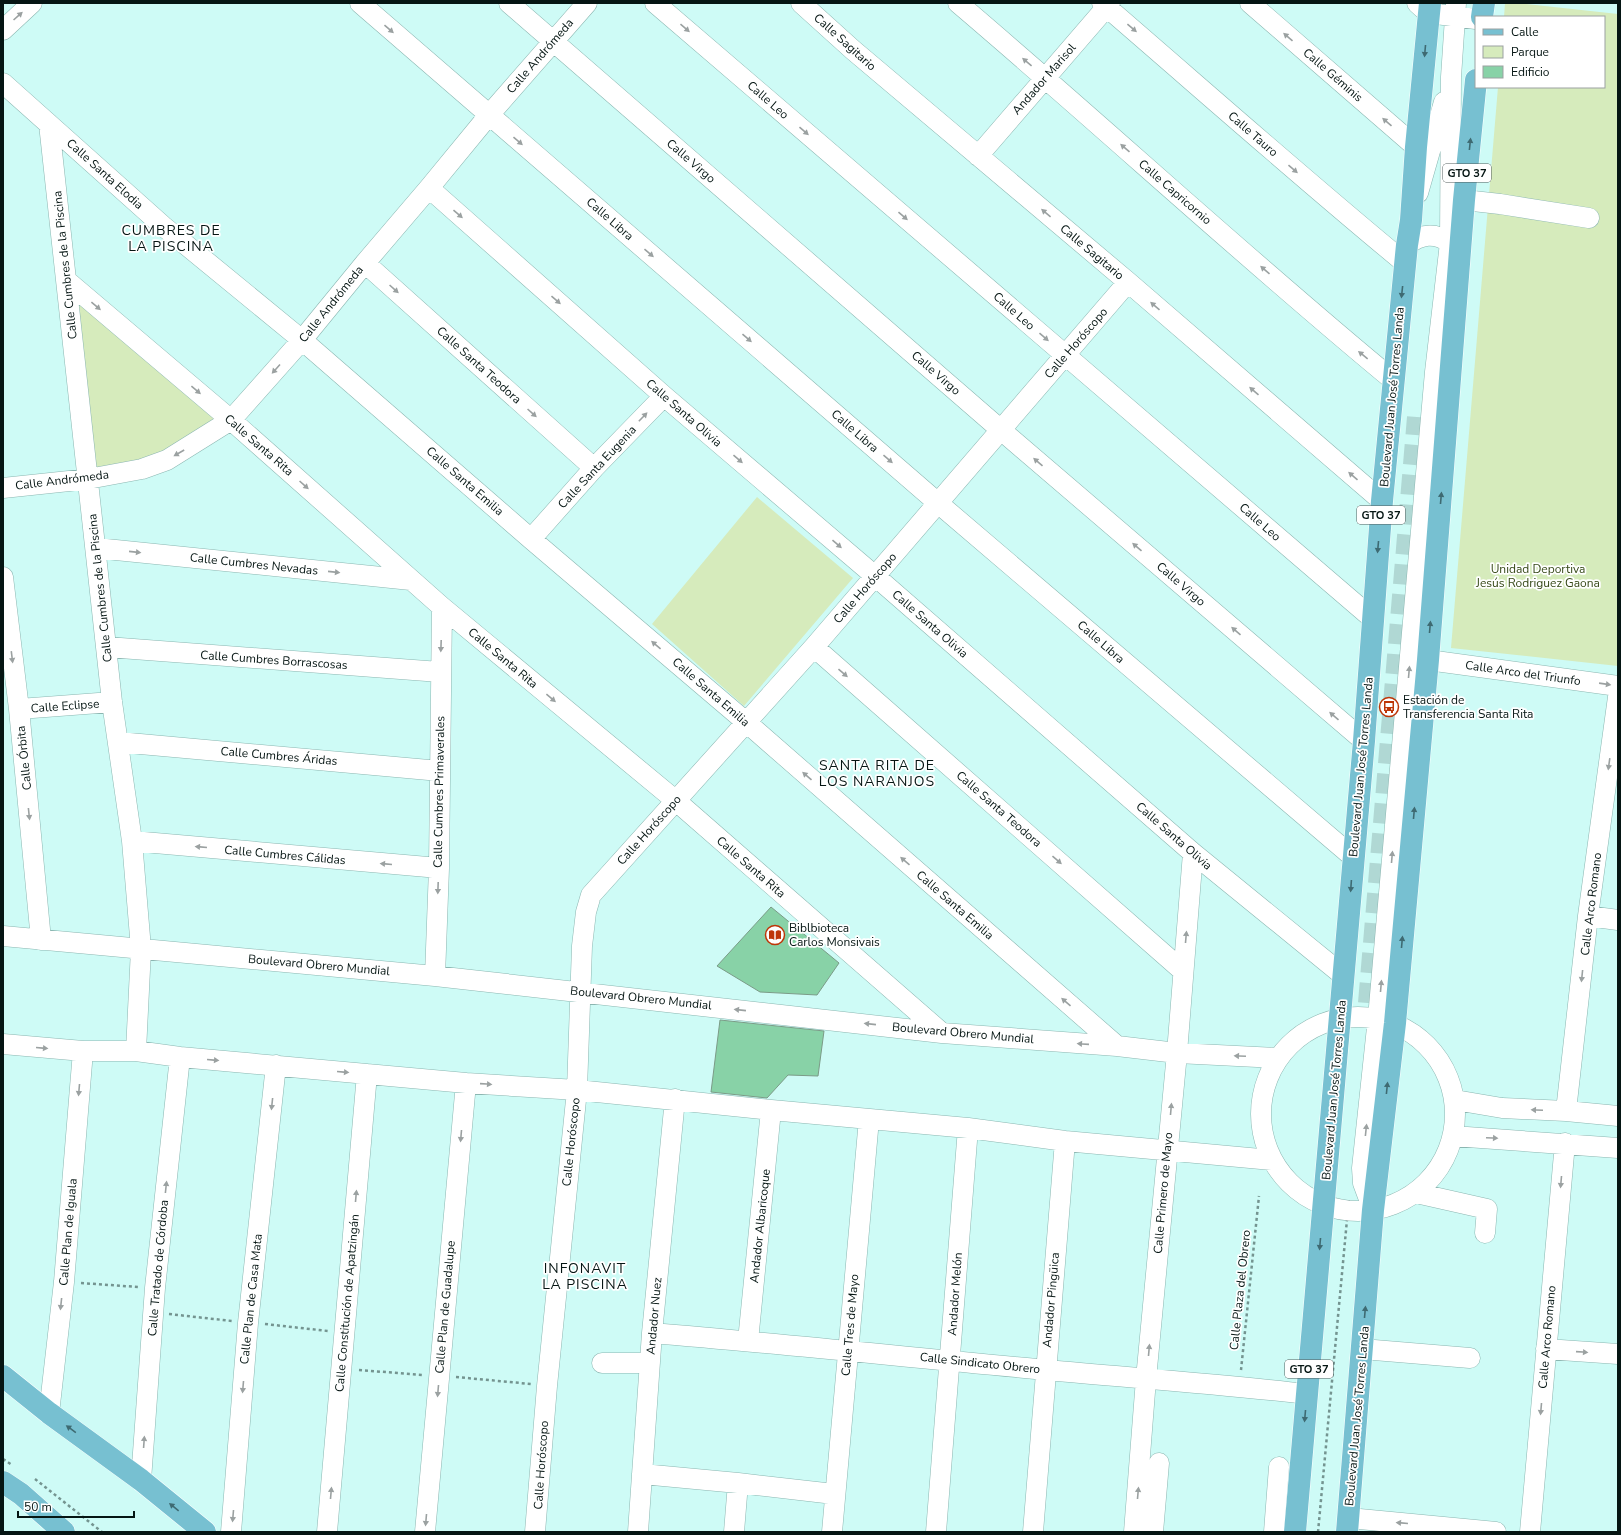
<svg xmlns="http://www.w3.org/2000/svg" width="1621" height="1535" viewBox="0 0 1621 1535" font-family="'Nunito Sans',sans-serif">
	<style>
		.green { fill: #d6ebbc }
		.building { fill: #88d2a7; stroke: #7b9b87 }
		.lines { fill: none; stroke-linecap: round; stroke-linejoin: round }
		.minor-tunnel { stroke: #b0d8d4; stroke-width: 20; stroke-dasharray: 20 10; stroke-linecap: butt }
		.minor-casing { stroke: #8bb6b1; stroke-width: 21 }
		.major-casing { stroke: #fff; stroke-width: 23 }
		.path { stroke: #749490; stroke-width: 2.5; stroke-dasharray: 3 3; stroke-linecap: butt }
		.minor { stroke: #fff; stroke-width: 20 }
		.major { stroke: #77c0d1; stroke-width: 22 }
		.oneway { fill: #9ba1a1 }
		.oneway2 { fill: #3e6a72 }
		.labels { text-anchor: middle; stroke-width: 3.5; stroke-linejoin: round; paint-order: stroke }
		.shield { fill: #fff; stroke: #505b5a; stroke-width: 1 }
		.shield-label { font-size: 11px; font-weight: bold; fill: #051513 }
		.street-label { font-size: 12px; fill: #051513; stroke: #fff }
		.park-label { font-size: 12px; fill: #354817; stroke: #fff }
		.poi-label { font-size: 12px; fill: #051513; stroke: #fff; text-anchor: start }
		.quarter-label { font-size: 14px; letter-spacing: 1px; fill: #051513; stroke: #fff }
	</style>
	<rect width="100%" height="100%" fill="#cefbf6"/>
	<path class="green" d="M1505,3H1518L1618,14V666L1451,648L1498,87H1604V17H1504Z
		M74,296L222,419L164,456L95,468Z
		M757,497L853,578L744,706L652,624Z"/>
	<path class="building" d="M771,907L839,963L817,995L760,992L717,966Z
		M720,1020L824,1031L818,1076L788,1075L767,1098L711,1092Z"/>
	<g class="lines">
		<path class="minor-tunnel" d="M1368,1003L1417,417"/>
		<g class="minor-casing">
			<path id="minor" d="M360,3L938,503L1353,857
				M509,3L1001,430L1364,741
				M655,3L1373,619
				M801,3L853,50L1128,282L1382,501
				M958,3C1104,127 1245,258 1393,380
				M1102,3C1203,90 1302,178 1405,263
				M1250,3L1416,147
				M1417,3L1428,13L1476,19
				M3,30L32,3
				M3,83L163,226L302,340L531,539L746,722L1117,1046
				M49,124L112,702L132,841L141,949L136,1051
				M978,156L1110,3
				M429,188L664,396L875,576L1193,853L1344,976
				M1418,193L1444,102
				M1464,200L1500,204L1589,218
				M1407,245C1421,234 1435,232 1450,243
				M365,263L594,468
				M67,281L231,420L442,607L675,800L942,1033
				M3,488L88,479L142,469L167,460L231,420L302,340L365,263L429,188L489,115L587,3
				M531,539L594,468L664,396
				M96,548L411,580
				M3,577L19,709L41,940
				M107,647L440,672
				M814,647L1183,971
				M1428,660L1618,686
				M19,709L112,702
				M118,742L440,771
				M132,841L439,868
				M1588,916L1618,920
				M3,936L435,976L942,1033L1117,1046L1177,1053L1279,1058
				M435,976L439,868L442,607
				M1261 1114a97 97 0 1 1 194 0a97 97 0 1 1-194 0Z
				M3,1044L83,1051H136L180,1057L466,1083L577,1090L771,1110L968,1128L1065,1141L1272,1160
				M1455,1100L1502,1108L1566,1111L1618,1116
				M1566,1111L1588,916L1618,697
				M1453,1136L1618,1148
				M1416,1193L1487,1209L1485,1233
				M1373,1210L1363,1183L1362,1168L1378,1018L1435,372L1450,243L1451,77L1456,3
				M652,1333C784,1344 915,1358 1047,1370C1134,1378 1221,1384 1307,1394
				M748,1341L771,1110
				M1362,1349L1470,1358
				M1546,1349L1618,1354
				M602,1363H650
				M49,1413L64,1282L83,1051
				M642,1474L738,1483L834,1494
				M141,1480L155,1288L180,1057
				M1349,1518L1496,1532
				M231,1532L248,1323L276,1065
				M327,1532L367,1074
				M425,1532L466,1083
				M535,1532L547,1386L577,1090L582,946L586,912L591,895L814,647L1128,282
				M638,1532L652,1333L675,1099
				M734,1532L738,1483
				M832,1532L869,1119
				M936,1532L968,1128
				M1033,1532L1065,1141
				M1134,1532L1146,1379L1177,1053L1193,853
				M1153,1532L1159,1463
				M1274,1532L1279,1467
				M1530,1532L1565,1143"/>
		</g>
		<g class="major-casing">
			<path id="major" d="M1482,17L1484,3
				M3,1376L49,1413L141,1480L205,1532
				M3,1482L21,1494L64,1532
				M1295,1532L1364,741L1382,501L1407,245L1411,220L1416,147L1430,3
				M1347,1532L1373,1210L1395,1023L1428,660L1464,200L1476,80"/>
		</g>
		<path class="path" d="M81,1283L138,1287
			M169,1314L232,1321
			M265,1324L328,1331
			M359,1370L423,1375
			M1241,1370L1259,1196
			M456,1377L531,1384
			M3,1459L12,1465
			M35,1479L102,1532
			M1318,1532L1349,1198"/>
		<use href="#minor" class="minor"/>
		<use href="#major" class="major"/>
	</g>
	<defs><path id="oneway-solid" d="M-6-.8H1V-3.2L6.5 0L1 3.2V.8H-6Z"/></defs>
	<g class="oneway">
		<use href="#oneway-solid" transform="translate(18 16) rotate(-42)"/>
		<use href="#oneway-solid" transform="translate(685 28) rotate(41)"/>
		<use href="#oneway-solid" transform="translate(1132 28) rotate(40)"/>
		<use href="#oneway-solid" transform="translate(389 29) rotate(41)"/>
		<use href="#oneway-solid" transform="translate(1288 37) rotate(-139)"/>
		<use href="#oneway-solid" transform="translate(1027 62) rotate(-140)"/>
		<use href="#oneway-solid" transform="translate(1387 122) rotate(-139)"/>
		<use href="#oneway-solid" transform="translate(804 131) rotate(41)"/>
		<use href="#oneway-solid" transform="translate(518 141) rotate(41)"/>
		<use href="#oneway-solid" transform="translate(1125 148) rotate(-139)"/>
		<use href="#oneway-solid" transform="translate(1293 169) rotate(41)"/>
		<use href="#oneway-solid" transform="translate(1046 213) rotate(-140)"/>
		<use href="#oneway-solid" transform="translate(458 214) rotate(41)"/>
		<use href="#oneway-solid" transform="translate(903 216) rotate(41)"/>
		<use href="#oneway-solid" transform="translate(649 253) rotate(41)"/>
		<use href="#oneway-solid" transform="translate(1265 270) rotate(-139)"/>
		<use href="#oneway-solid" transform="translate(394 289) rotate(42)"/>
		<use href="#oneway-solid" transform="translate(556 300) rotate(41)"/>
		<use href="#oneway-solid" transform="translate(96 306) rotate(40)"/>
		<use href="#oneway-solid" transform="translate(1155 306) rotate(-139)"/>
		<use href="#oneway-solid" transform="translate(1044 337) rotate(41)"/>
		<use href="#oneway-solid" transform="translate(747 338) rotate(41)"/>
		<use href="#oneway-solid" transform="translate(1363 355) rotate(-141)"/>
		<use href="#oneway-solid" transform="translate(276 369) rotate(132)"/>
		<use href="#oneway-solid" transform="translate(196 390) rotate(40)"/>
		<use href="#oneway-solid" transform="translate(1254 391) rotate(-139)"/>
		<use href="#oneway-solid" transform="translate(532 413) rotate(42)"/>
		<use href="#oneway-solid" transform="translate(643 417) rotate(-46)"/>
		<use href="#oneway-solid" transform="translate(179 453) rotate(150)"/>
		<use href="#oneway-solid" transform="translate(738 459) rotate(41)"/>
		<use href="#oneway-solid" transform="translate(888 459) rotate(41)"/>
		<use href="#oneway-solid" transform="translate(1038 462) rotate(-139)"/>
		<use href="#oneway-solid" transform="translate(1353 476) rotate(-139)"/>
		<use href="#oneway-solid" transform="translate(304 485) rotate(42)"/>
		<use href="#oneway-solid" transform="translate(837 544) rotate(41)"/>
		<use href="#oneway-solid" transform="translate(1137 547) rotate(-139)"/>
		<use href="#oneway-solid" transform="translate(135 552) rotate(6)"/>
		<use href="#oneway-solid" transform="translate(334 572) rotate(6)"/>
		<use href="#oneway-solid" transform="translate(1236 631) rotate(-139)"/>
		<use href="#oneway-solid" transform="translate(656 645) rotate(-140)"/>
		<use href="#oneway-solid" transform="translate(441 646) rotate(92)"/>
		<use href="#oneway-solid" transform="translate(12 657) rotate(83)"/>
		<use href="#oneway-solid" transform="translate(1409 672) rotate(-85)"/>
		<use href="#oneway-solid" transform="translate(843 673) rotate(41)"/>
		<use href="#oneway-solid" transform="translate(1605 684) rotate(8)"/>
		<use href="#oneway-solid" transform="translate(551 698) rotate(40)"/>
		<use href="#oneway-solid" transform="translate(1334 716) rotate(-139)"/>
		<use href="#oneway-solid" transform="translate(1609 764) rotate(98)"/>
		<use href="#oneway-solid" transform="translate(807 776) rotate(-139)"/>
		<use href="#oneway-solid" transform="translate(29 814) rotate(84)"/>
		<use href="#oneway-solid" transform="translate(201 847) rotate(-175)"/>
		<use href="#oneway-solid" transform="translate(1392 857) rotate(-85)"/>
		<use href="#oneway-solid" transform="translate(1057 860) rotate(41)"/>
		<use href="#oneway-solid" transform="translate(905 861) rotate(-139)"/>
		<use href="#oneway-solid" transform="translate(386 864) rotate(-175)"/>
		<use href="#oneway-solid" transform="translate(438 888) rotate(92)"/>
		<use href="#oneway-solid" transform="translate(1186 937) rotate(-85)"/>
		<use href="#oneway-solid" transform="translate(1582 976) rotate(96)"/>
		<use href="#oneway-solid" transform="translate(1381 986) rotate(-85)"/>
		<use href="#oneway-solid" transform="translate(1066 1002) rotate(-139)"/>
		<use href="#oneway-solid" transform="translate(740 1010) rotate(-174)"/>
		<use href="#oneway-solid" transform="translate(870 1024) rotate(-174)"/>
		<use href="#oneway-solid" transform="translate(1083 1044) rotate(-176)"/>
		<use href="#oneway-solid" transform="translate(42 1048) rotate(5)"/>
		<use href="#oneway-solid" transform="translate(1240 1056) rotate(-177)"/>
		<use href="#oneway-solid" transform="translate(213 1060) rotate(5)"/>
		<use href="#oneway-solid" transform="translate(343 1072) rotate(5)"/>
		<use href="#oneway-solid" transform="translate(486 1084) rotate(4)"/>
		<use href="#oneway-solid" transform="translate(79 1090) rotate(95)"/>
		<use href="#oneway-solid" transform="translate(272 1104) rotate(96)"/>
		<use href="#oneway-solid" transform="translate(1171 1109) rotate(-85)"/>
		<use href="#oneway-solid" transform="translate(1537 1110) rotate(-178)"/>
		<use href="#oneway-solid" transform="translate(1366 1130) rotate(-84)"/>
		<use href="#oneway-solid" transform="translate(461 1136) rotate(95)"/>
		<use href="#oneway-solid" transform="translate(1492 1138) rotate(3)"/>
		<use href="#oneway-solid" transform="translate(1561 1182) rotate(95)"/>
		<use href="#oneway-solid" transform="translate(166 1187) rotate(-84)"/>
		<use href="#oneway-solid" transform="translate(356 1196) rotate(-85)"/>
		<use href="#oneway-solid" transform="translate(61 1304) rotate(96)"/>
		<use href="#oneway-solid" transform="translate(1149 1350) rotate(-85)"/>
		<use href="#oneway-solid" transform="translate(1582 1352) rotate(4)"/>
		<use href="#oneway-solid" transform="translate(243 1387) rotate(95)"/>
		<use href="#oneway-solid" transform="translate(438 1391) rotate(95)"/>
		<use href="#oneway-solid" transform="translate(1541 1409) rotate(95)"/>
		<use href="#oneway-solid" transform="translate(144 1442) rotate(-86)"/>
		<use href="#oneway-solid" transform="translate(331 1493) rotate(-85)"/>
		<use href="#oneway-solid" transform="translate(1138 1493) rotate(-85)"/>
		<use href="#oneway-solid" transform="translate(233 1516) rotate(95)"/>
		<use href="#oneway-solid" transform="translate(426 1520) rotate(95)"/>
		<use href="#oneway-solid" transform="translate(1402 1523) rotate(-175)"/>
	</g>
	<g class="oneway2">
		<use href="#oneway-solid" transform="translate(1425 51) rotate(95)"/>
		<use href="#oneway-solid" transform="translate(1470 144) rotate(-84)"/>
		<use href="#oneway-solid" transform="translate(1402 292) rotate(96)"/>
		<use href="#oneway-solid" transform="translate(1441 498) rotate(-85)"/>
		<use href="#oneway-solid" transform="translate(1378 547) rotate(95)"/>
		<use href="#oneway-solid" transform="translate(1430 627) rotate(-85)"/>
		<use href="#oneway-solid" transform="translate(1414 813) rotate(-85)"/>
		<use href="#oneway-solid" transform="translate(1351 886) rotate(94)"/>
		<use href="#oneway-solid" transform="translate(1402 942) rotate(-85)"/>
		<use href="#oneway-solid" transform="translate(1387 1088) rotate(-84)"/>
		<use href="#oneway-solid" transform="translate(1320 1244) rotate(95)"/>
		<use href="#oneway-solid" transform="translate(1365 1312) rotate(-85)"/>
		<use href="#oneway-solid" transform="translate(1305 1416) rotate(95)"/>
		<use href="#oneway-solid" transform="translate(71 1429) rotate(-144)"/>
		<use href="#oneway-solid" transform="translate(174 1507) rotate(-141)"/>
	</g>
	<defs>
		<g id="bus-ring" transform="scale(1)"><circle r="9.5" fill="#fff" stroke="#be3608" stroke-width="1.5"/><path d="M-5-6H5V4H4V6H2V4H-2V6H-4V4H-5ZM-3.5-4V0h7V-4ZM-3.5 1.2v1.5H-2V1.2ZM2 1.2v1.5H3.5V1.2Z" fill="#be3608"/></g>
		<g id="library-ring" transform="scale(1)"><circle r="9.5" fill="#fff" stroke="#be3608" stroke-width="1.5"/><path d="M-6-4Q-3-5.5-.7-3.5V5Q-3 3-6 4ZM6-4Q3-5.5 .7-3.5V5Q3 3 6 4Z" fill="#be3608"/></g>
	</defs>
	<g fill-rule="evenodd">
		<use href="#bus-ring" x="1389" y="707"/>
		<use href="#library-ring" x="775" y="935"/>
	</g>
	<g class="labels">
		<g class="shield">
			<rect x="1443" y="164" width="48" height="18" rx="3"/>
			<rect x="1357" y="506" width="48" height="18" rx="3"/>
			<rect x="1285" y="1360" width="48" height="18" rx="3"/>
		</g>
		<g class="shield-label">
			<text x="1467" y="177">GTO 37</text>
			<text x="1381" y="519">GTO 37</text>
			<text x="1309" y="1373">GTO 37</text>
		</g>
		<g class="street-label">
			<text transform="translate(845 42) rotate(42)" y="4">Calle Sagitario</text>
			<text transform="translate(540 56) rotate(-49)" y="4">Calle Andrómeda</text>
			<text transform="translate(1333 75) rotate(41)" y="4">Calle Géminis</text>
			<text transform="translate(1044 79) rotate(-49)" y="4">Andador Marisol</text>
			<text transform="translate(768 100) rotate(41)" y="4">Calle Leo</text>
			<text transform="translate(1253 134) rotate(41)" y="4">Calle Tauro</text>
			<text transform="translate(691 161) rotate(41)" y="4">Calle Virgo</text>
			<text transform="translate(105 174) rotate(42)" y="4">Calle Santa Elodia</text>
			<text transform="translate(1175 192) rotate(41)" y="4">Calle Capricornio</text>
			<text transform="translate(610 219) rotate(41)" y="4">Calle Libra</text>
			<text transform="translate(1092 252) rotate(40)" y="4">Calle Sagitario</text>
			<text transform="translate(65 265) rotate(-96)" y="4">Calle Cumbres de la Piscina</text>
			<text transform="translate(331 304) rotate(-51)" y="4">Calle Andrómeda</text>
			<text transform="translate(1014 311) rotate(41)" y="4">Calle Leo</text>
			<text transform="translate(1076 343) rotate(-49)" y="4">Calle Horóscopo</text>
			<text transform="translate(479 365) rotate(42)" y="4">Calle Santa Teodora</text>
			<text transform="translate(936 373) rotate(41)" y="4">Calle Virgo</text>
			<text transform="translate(1392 397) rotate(-85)" y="4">Boulevard Juan José Torres Landa</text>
			<text transform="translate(684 413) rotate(41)" y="4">Calle Santa Olivia</text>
			<text transform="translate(855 431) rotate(41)" y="4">Calle Libra</text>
			<text transform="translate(259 445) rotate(41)" y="4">Calle Santa Rita</text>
			<text transform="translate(597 467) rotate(-47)" y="4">Calle Santa Eugenia</text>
			<text transform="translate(62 480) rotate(-7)" y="4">Calle Andrómeda</text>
			<text transform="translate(465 481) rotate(41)" y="4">Calle Santa Emilia</text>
			<text transform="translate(1260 522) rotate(41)" y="4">Calle Leo</text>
			<text transform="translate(254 564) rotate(6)" y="4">Calle Cumbres Nevadas</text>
			<text transform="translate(1181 584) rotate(41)" y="4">Calle Virgo</text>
			<text transform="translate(100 588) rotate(-96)" y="4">Calle Cumbres de la Piscina</text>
			<text transform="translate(865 588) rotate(-49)" y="4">Calle Horóscopo</text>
			<text transform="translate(930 624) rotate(41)" y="4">Calle Santa Olivia</text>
			<text transform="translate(1101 642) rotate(41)" y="4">Calle Libra</text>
			<text transform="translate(503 658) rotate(40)" y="4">Calle Santa Rita</text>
			<text transform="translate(274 660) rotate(4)" y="4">Calle Cumbres Borrascosas</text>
			<text transform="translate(1523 673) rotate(8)" y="4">Calle Arco del Triunfo</text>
			<text transform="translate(711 692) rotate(41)" y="4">Calle Santa Emilia</text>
			<text transform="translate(65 706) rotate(-4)" y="4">Calle Eclipse</text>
			<text transform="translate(279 756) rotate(5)" y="4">Calle Cumbres Áridas</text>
			<text transform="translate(24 758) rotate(-96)" y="4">Calle Órbita</text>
			<text transform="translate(1361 767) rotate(-85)" y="4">Boulevard Juan José Torres Landa</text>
			<text transform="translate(439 792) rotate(-89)" y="4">Calle Cumbres Primaverales</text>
			<text transform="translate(999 809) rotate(41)" y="4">Calle Santa Teodora</text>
			<text transform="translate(649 830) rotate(-48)" y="4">Calle Horóscopo</text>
			<text transform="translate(1174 836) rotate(41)" y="4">Calle Santa Olivia</text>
			<text transform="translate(285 855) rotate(5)" y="4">Calle Cumbres Cálidas</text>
			<text transform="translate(751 867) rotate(41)" y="4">Calle Santa Rita</text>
			<text transform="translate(1591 904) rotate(-83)" y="4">Calle Arco Romano</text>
			<text transform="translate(955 905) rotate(41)" y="4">Calle Santa Emilia</text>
			<text transform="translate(319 965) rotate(5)" y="4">Boulevard Obrero Mundial</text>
			<text transform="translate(641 998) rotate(6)" y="4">Boulevard Obrero Mundial</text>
			<text transform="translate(963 1033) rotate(5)" y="4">Boulevard Obrero Mundial</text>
			<text transform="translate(1334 1090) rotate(-85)" y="4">Boulevard Juan José Torres Landa</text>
			<text transform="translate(571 1142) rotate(-84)" y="4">Calle Horóscopo</text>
			<text transform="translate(1163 1193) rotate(-85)" y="4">Calle Primero de Mayo</text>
			<text transform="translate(760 1226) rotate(-84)" y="4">Andador Albaricoque</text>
			<text transform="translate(68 1232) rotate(-85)" y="4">Calle Plan de Iguala</text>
			<text transform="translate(158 1268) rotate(-85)" y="4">Calle Tratado de Córdoba</text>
			<text transform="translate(1240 1290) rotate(-84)" y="4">Calle Plaza del Obrero</text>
			<text transform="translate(955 1294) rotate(-86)" y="4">Andador Melón</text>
			<text transform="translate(251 1299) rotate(-84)" y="4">Calle Plan de Casa Mata</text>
			<text transform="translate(1051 1300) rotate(-85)" y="4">Andador Pingüica</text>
			<text transform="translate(347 1303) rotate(-85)" y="4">Calle Constitución de Apatzingán</text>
			<text transform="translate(445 1307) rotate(-85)" y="4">Calle Plan de Guadalupe</text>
			<text transform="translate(654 1316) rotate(-85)" y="4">Andador Nuez</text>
			<text transform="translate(850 1325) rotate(-85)" y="4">Calle Tres de Mayo</text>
			<text transform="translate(1547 1337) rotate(-85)" y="4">Calle Arco Romano</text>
			<text transform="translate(980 1363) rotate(6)" y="4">Calle Sindicato Obrero</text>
			<text transform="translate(1357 1416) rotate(-85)" y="4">Boulevard Juan José Torres Landa</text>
			<text transform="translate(541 1465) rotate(-86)" y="4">Calle Horóscopo</text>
		</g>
		<g class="park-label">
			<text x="1538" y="573">Unidad Deportiva<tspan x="1538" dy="14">Jesús Rodriguez Gaona</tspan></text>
		</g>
		<g class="poi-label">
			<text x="1403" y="704">Estación de<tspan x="1403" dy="14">Transferencia Santa Rita</tspan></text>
			<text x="789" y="932">Biblbioteca<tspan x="789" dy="14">Carlos Monsivais</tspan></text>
		</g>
		<g class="quarter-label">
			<text x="171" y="235">CUMBRES DE<tspan x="171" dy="16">LA PISCINA</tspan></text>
			<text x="877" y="770">SANTA RITA DE<tspan x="877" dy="16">LOS NARANJOS</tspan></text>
			<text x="585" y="1273">INFONAVIT<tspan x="585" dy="16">LA PISCINA</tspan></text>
		</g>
	</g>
	<rect width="1621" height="1535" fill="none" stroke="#051513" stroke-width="8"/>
	<rect x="1475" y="16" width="130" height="72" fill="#ffffff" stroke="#9ba1a1"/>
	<rect x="1483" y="29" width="20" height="6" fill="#77c0d1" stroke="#9ba1a1"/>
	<text x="1511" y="36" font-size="12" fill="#051513">Calle</text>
	<rect x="1483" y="46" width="20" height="12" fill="#d6ebbc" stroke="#9ba1a1"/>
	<text x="1511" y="56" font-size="12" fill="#051513">Parque</text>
	<rect x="1483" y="66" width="20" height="12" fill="#88d2a7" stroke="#9ba1a1"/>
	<text x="1511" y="76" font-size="12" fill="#051513">Edificio</text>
	<path d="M18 1511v6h116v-6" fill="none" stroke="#051513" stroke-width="2"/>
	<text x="24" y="1511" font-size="12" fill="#051513" stroke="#ffffff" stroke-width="3" paint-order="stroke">50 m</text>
</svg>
